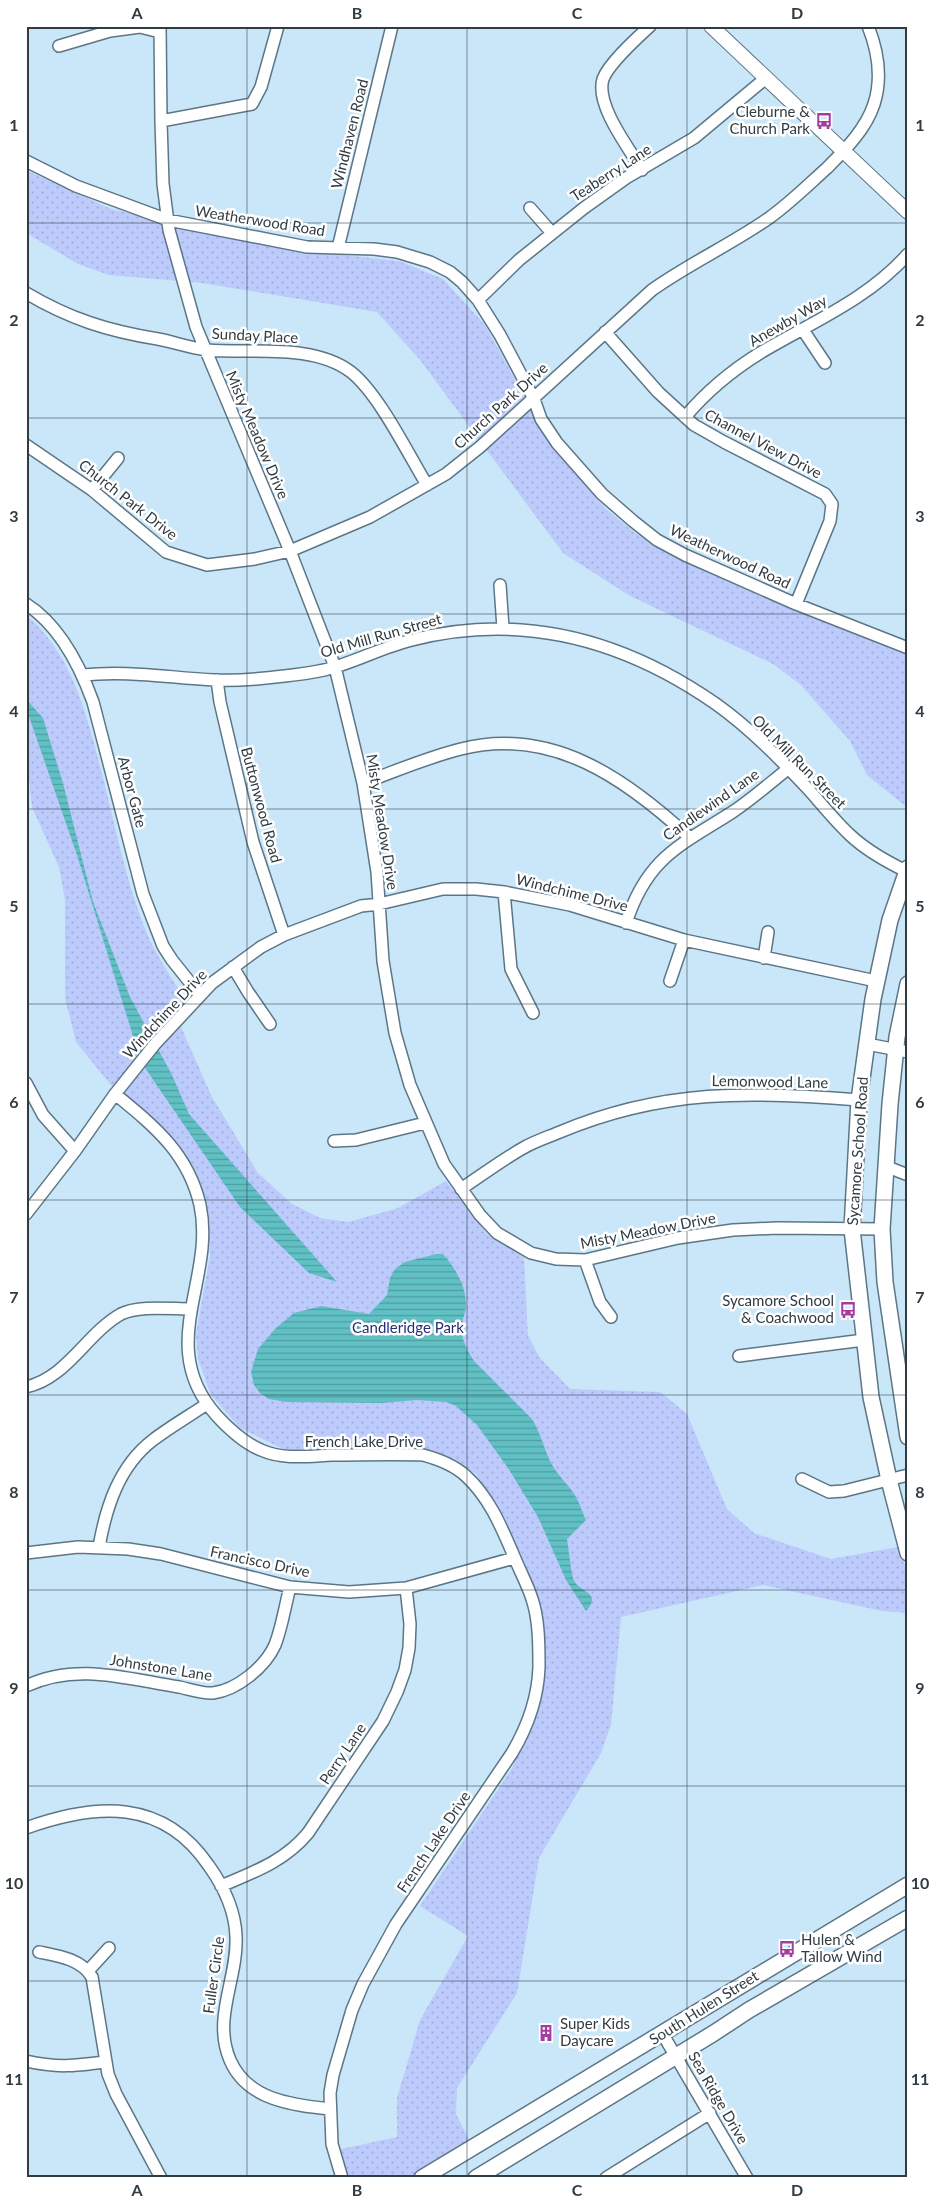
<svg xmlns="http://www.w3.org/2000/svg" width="934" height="2204" viewBox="0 0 934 2204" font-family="Lato,sans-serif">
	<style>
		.grass { fill: url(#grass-dots) }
		.water { fill: url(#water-rules) }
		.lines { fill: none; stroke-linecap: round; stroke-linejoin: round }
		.minor-casing { stroke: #5c7686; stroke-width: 14 }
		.tertiary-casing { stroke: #5c7686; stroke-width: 16 }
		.secondary-casing { stroke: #5c7686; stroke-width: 18 }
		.minor { stroke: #fff; stroke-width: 11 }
		.tertiary { stroke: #fff; stroke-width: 14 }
		.secondary { stroke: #fff; stroke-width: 15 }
		.grid { fill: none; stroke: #303b42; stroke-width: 1; stroke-opacity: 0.55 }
		.labels { text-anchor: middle; stroke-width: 5; stroke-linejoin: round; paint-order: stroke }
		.poi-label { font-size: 15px; fill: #303b42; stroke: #fff; text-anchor: end }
		.street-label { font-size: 15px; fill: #303b42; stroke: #fff }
		.park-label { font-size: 15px; fill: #273077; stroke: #fff }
		.neatline { fill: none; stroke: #303b42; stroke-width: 2 }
		.grid-label { font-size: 16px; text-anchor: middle; font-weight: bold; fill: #303b42 }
	</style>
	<defs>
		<pattern id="grass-dots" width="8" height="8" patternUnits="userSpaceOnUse" patternTransform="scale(1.25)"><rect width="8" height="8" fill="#bccafc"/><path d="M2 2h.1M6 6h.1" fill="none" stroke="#a2aed9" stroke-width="1.8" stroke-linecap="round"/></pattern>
		<pattern id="water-rules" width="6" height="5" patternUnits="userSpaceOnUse" patternTransform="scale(1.25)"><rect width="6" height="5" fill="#60c0c4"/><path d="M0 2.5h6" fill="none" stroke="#509da1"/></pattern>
	</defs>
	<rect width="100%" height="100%" fill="#cae7f9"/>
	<path class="grass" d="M26,170L111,209L279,248L399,261L443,279L485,325L553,449L606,509L635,533L708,573L908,656V808L867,775L850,741L801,685L773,664L630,596L563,553L420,360L377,312L202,283L109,275L78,264L26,233Z
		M26,615C70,652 85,708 99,762C112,811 122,864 139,913C149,944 167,972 185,999L181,1027L212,1097L258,1173L292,1204L320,1218L349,1222L398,1208L446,1181L487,1234L524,1257L528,1336L540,1358L570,1389L660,1392L687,1414L727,1509L754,1533L831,1559L898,1547L908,1574V1613L882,1611L763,1585L621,1617L611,1725L601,1753L539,1858L517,1993L457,2088L456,2114L470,2142L410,2178H347L337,2150L397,2137V2098L420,2020L468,1936L420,1906L511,1770L535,1720L546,1659L537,1594L495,1501L476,1474L455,1459L414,1448L283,1449L240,1428L211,1395L198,1359L196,1334L210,1256L206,1200L185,1155L127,1105L76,1042L65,998V900L59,867L32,807L26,753Z"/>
	<path class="water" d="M26,699L43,718L63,783L93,902L130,997L172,1075L189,1114L337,1282L309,1273L240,1207L141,1062L77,855L26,708Z
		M436,1254H443C456,1269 466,1286 466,1306C466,1313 462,1318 462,1325C460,1338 467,1350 474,1361L532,1419C540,1432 544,1448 550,1461C557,1476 570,1485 577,1499C581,1506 582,1513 586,1520L567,1539C569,1551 570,1566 573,1578C577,1593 604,1591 586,1611L566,1580L538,1517L508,1468L477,1425L456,1406L446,1402L417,1400L382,1403L286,1402L269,1399L260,1393L254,1385L251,1372L258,1349L276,1328L294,1313L321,1306L369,1314L387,1295L390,1278L395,1269L405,1262Z"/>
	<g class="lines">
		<g class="minor-casing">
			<path id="minor" d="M160,26L161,121L163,184L169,230L196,327L290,551L335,667L363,783L377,872L383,961L395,1033L410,1085L444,1164L480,1215L497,1233L531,1253L556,1259L585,1260L678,1238L733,1230L777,1228L882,1229
				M59,46L110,31L140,27L160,32
				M161,121L252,104L261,87L278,26
				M26,161L76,186L168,220L307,247L374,249L397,252L430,262L450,272L462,282L478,300L500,335L534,399L541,419L557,443L602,494L633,521L657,540L685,555L796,604L908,648
				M642,170C629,148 595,105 603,79C609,63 637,38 650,26
				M530,208L552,233
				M338,248L392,26
				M26,293C70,319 108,331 158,339C174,342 190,348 207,350C252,354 313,343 351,372C379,394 408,454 427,485
				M478,300L519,260L584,208L626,178L694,138L766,78
				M803,330L825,363
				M605,332L658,392L694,425L724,442L825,494L832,504L830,521L796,604
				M685,417C706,392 731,371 760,353C812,322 867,300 908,254
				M26,445L92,490L166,552L207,565L255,559L290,551L370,517L446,474L480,447L652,290C690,263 732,244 769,218C790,203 808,185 827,168C845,150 866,129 874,104C882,79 878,51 868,26
				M92,490L118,458
				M500,585L503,628
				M26,604C59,625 80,666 93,702L143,894L163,946L172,960L200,995
				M83,675C128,670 170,678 215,680C238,681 261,679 284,676C302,674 322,672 338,666C363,658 387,646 412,640C522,612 624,640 716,704C751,729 781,760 810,791C823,806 836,822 850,835C867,851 887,862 908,872
				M217,680L220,702L253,842L284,935
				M363,783C396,771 428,757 461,749C552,726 626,779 689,837
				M504,892L511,969L533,1013
				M626,923C647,858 679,846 731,813C751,800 770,783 789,768
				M764,958L768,932
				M233,967L248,992L270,1024
				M670,981L684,940
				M867,1044L908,1052
				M26,1083L43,1115L75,1151
				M115,1094C154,1126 188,1153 200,1205C216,1280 154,1346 217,1416C229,1429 244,1443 261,1450C283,1460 309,1456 332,1455C362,1455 392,1454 423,1455C438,1459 454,1465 466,1476C491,1499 503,1531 516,1561C521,1573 528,1586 532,1599C539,1619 539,1646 539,1667C538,1698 528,1726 512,1753L396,1924L363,1984L352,2010L333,2075L330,2093L332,2144L342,2178
				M334,1141L356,1140L425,1123
				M885,1166L908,1175
				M461,1189C482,1175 503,1159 525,1147C536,1141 548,1137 560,1132C662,1089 752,1091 859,1100
				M26,1214L75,1151L115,1094L155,1044L212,983L261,947L284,935L361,906L379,904L443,889H476L504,892L570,905L684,940L876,981
				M585,1260L600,1302L611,1317
				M739,1356L864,1340
				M26,1387C67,1378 86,1334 121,1314C138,1305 171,1309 190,1309
				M802,1479L829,1492L844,1491L908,1475
				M99,1547C106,1507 119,1466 153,1440C170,1427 189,1416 207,1404
				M26,1553L78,1547L128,1549L161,1554L290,1587L349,1592L406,1588L514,1558
				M26,1686C77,1662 127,1679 179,1687C189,1689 203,1694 213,1693C237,1690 265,1667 275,1645C282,1627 285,1606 290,1587
				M26,1828C96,1803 163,1798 209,1866C224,1887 235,1911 236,1936C238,1979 212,2018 230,2060C247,2100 292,2105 330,2109
				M221,1886C254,1872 285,1861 308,1833L383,1721L397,1692L405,1670L409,1648L410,1624L406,1588
				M39,1952C59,1956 81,1959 92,1977L108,2074L116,2094L161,2178
				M88,1971L109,1948
				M662,2033L747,2178
				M26,2061C57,2068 74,2066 105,2062
				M606,2178L710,2113"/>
		</g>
		<g class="tertiary-casing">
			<path id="tertiary" d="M711,26L908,212"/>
		</g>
		<g class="secondary-casing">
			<path id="secondary" d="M908,868L890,920L873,999L859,1100L852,1229L871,1397L889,1480L908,1553
				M908,984L897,1037L890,1104L882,1229L885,1282L908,1437
				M422,2178L908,1885
				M476,2178L714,2033L749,2010L908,1918"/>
		</g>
		<use href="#minor" class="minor"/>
		<use href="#tertiary" class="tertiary"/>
		<use href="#secondary" class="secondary"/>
	</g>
	<path class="grid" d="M247,26V2178M467,26V2178M687,26V2178M26,223H908M26,418H908M26,614H908M26,809H908M26,1004H908M26,1200H908M26,1395H908M26,1590H908M26,1786H908M26,1981H908"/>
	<defs>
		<g id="bus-bare" transform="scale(1.35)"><path d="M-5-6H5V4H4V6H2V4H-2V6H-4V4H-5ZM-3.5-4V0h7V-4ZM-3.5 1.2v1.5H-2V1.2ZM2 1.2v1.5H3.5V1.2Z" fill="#a33ca1" stroke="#fff" stroke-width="2.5" paint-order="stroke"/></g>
		<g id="building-bare" transform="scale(1.35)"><path d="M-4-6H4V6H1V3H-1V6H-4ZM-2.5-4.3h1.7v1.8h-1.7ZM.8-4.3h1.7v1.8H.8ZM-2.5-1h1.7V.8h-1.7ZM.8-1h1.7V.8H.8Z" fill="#a33ca1" stroke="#fff" stroke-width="2.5" paint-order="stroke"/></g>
	</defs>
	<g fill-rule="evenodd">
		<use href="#bus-bare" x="824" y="121"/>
		<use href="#bus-bare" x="848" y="1310"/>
		<use href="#bus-bare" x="787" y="1949"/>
		<use href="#building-bare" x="546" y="2033"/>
	</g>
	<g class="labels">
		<g class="poi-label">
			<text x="810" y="117">Cleburne &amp;<tspan x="810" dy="17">Church Park</tspan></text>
			<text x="834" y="1306">Sycamore School<tspan x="834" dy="17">&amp; Coachwood</tspan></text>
			<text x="801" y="1945" text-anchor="start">Hulen &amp;<tspan x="801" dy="17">Tallow Wind</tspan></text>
			<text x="560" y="2029" text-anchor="start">Super Kids<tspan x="560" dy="17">Daycare</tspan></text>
		</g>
		<g class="street-label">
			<text transform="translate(350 134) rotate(-76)" y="5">Windhaven Road</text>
			<text transform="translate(611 173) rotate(-33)" y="5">Teaberry Lane</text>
			<text transform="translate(260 221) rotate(9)" y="5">Weatherwood Road</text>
			<text transform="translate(788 321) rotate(-30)" y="5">Anewby Way</text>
			<text transform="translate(255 336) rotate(3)" y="5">Sunday Place</text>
			<text transform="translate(501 406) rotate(-42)" y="5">Church Park Drive</text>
			<text transform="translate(257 435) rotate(67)" y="5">Misty Meadow Drive</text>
			<text transform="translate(763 444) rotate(28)" y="5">Channel View Drive</text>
			<text transform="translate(128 500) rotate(38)" y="5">Church Park Drive</text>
			<text transform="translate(730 557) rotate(25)" y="5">Weatherwood Road</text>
			<text transform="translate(381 636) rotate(-16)" y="5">Old Mill Run Street</text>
			<text transform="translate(799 762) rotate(45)" y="5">Old Mill Run Street</text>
			<text transform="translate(132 792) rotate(75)" y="5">Arbor Gate</text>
			<text transform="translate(261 805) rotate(75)" y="5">Buttonwood Road</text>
			<text transform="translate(711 805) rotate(-35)" y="5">Candlewind Lane</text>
			<text transform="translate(382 822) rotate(81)" y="5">Misty Meadow Drive</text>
			<text transform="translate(572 893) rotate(14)" y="5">Windchime Drive</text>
			<text transform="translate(165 1014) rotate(-47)" y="5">Windchime Drive</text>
			<text transform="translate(770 1082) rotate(1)" y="5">Lemonwood Lane</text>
			<text transform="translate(858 1151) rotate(-86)" y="5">Sycamore School Road</text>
			<text transform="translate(648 1231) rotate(-11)" y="5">Misty Meadow Drive</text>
			<text x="364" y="1447">French Lake Drive</text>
			<text transform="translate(260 1562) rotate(12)" y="5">Francisco Drive</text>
			<text transform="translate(161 1668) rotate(9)" y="5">Johnstone Lane</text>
			<text transform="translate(343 1754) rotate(-56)" y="5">Perry Lane</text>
			<text transform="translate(434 1842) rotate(-56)" y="5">French Lake Drive</text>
			<text transform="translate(214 1975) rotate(-82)" y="5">Fuller Circle</text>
			<text transform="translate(704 2008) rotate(-32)" y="5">South Hulen Street</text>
			<text transform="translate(718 2098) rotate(60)" y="5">Sea Ridge Drive</text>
		</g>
		<g class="park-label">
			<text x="408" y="1333">Candleridge Park</text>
		</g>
	</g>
	<rect width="934" height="2204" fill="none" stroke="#ffffff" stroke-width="55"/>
	<rect x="28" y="28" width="878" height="2148" class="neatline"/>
	<g class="grid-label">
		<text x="137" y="19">A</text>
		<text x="357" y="19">B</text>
		<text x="577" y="19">C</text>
		<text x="797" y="19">D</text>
		<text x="14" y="131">1</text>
		<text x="920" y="131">1</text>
		<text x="14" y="326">2</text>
		<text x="920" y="326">2</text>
		<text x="14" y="522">3</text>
		<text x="920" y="522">3</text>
		<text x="14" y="717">4</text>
		<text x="920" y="717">4</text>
		<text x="14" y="912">5</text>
		<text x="920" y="912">5</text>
		<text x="14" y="1108">6</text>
		<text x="920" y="1108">6</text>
		<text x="14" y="1303">7</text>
		<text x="920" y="1303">7</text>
		<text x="14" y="1498">8</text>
		<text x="920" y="1498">8</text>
		<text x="14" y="1694">9</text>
		<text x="920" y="1694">9</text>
		<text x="14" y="1889">10</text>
		<text x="920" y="1889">10</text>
		<text x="14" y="2085">11</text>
		<text x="920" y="2085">11</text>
		<text x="137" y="2196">A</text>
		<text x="357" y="2196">B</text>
		<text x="577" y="2196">C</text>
		<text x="797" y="2196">D</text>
	</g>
</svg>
